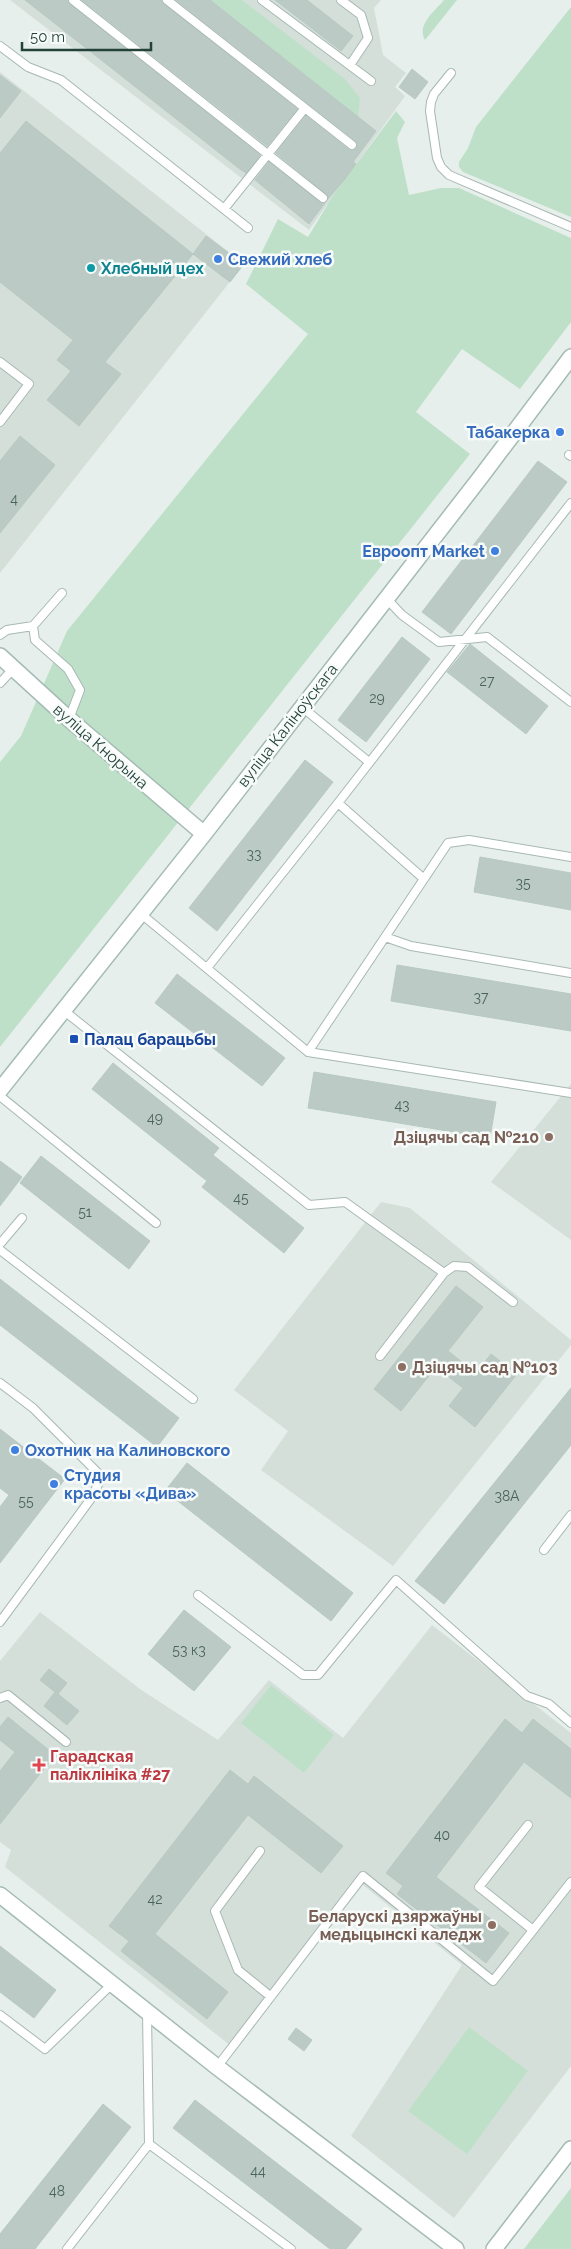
<svg xmlns="http://www.w3.org/2000/svg" width="571" height="2249" viewBox="0 0 571 2249" font-family="Raleway,sans-serif">
	<style>
		.built { fill: #d4dfda }
		.green { fill: #bfe0c8 }
		.building { fill: #bbcac4; stroke: #b8c9c2 }
		.lines { fill: none; stroke-linecap: round; stroke-linejoin: round }
		.lane-casing { stroke: #a8b8b2; stroke-width: 10 }
		.secondary-casing { stroke: #a4bbb3; stroke-width: 18 }
		.lane { stroke: #fff; stroke-width: 8 }
		.secondary { stroke: #fff; stroke-width: 15 }
		.shop-dot { fill: #3f7fe0; stroke: #f7fbf9; stroke-width: 2 }
		.culture-dot { fill: #0f9aa8; stroke: #f7fbf9; stroke-width: 2 }
		.transit-dot { fill: #1a4fb4; stroke: #f7fbf9; stroke-width: 2 }
		.education-dot { fill: #8d6e63; stroke: #f7fbf9; stroke-width: 2 }
		.health-dot { fill: #e0444e; stroke: #f7fbf9; stroke-width: 2 }
		.labels { text-anchor: middle; stroke-width: 5; stroke-linejoin: round; paint-order: stroke }
		.number-label { font-size: 14px; fill: #4a645c }
		.shop-label { font-size: 16px; font-weight: bold; fill: #366cbe; stroke: #f7fbf9; text-anchor: start }
		.culture-label { font-size: 16px; font-weight: bold; fill: #0d838f; stroke: #f7fbf9; text-anchor: start }
		.street-label { font-size: 16px; fill: #24423a; stroke: #f7fbf9 }
		.transit-label { font-size: 16px; font-weight: bold; fill: #164399; stroke: #f7fbf9; text-anchor: start }
		.education-label { font-size: 16px; font-weight: bold; fill: #785e54; stroke: #f7fbf9; text-anchor: end }
		.health-label { font-size: 16px; font-weight: bold; fill: #be3a42; stroke: #f7fbf9; text-anchor: start }
	</style>
	<rect width="100%" height="100%" fill="#e6efeb"/>
	<path class="built" d="M10,0H381L374,8L383,55L406,73L395,87L405,96L309,230Z
		M0,72L244,264L0,573Z
		M571,1084V1240L491,1182Z
		M381,1202L410,1208L571,1340V1345L393,1566L261,1470L288,1431L234,1390Z
		M40,1612L140,1689L218,1740L269,1680L343,1738L432,1625L571,1733V2066L454,2218L351,2136L462,1965L363,1885L236,2050L5,1867L11,1850L0,1842V1661Z"/>
	<path class="green" d="M210,0H242L345,79L360,98L358,117Z
		M444,0H457L425,40C416,25 435,11 444,0Z
		M571,7V217L463,172L459,167V162L468,148L476,127Z
		M396,111L405,122L397,138L409,195L441,188H459L571,238V322L520,389L462,349L416,412L470,454L0,1047V762L21,736L67,631L308,334L246,284L278,219L308,237L334,194Z
		M271,1685L334,1735L304,1773L241,1723Z
		M469,2027L528,2071L467,2154L408,2111Z
		M571,2188V2249H524Z"/>
	<path class="building" d="M25,0H67L70,4L260,155L246,173L241,170Z
		M82,0H161L164,4L297,109L267,146Z
		M176,0H210L376,131L353,162L356,164L345,179L328,199L326,194L276,153L306,116L349,150H354L357,148L356,141Z
		M275,0H307L353,36L341,51Z
		M412,69L428,82L415,99L399,87Z
		M0,75L21,91L0,118Z
		M26,121L193,254L105,362L121,374L79,426L47,400L71,371L57,360L73,340L0,282V153Z
		M269,162L320,202L325,203L309,224L255,180Z
		M206,236L244,264L230,282L193,254Z
		M20,436L55,465L0,533V461Z
		M538,461L567,482L451,634L422,612Z
		M402,637L430,659L366,742L338,720Z
		M470,644L548,706L526,734L447,672Z
		M305,760L333,782L217,931L189,908Z
		M480,857L571,873V910L474,892Z
		M397,965L571,994V1031L391,1001Z
		M177,974L285,1058L262,1086L155,1003Z
		M113,1063L219,1148L213,1155L304,1228L284,1253L202,1187L207,1181L92,1089Z
		M314,1072L496,1102L490,1138L308,1108Z
		M41,1156L150,1241L129,1269L20,1183Z
		M0,1161L22,1177L0,1206Z
		M0,1279L179,1418L157,1447L0,1325Z
		M456,1286L483,1307L448,1351L476,1373L491,1354L517,1374L475,1427L449,1406L463,1388L436,1367L401,1411L374,1389Z
		M571,1388V1445L444,1604L415,1581Z
		M0,1429L65,1479L0,1563V1507L9,1495L0,1488Z
		M187,1463L353,1593L331,1621L165,1491Z
		M184,1610L231,1647L194,1691L148,1654Z
		M49,1669L67,1683L58,1694L79,1711L67,1725L44,1706L55,1692L40,1680Z
		M8,1717L55,1755L0,1824V1771L15,1752L0,1740V1727Z
		M505,1719L522,1733L533,1719L571,1749V1798L524,1762L436,1877L509,1933L486,1963L397,1894L403,1886L386,1873Z
		M230,1770L248,1784L254,1776L343,1846L321,1873L248,1815L155,1934L228,1992L207,2019L121,1951L129,1941L109,1926Z
		M0,1946L56,1990L34,2018L0,1992Z
		M296,2028L312,2040L304,2051L288,2039Z
		M195,2100L362,2229L346,2249H330L173,2128Z
		M103,2104L131,2127L35,2249H0V2234Z"/>
	<g class="lines">
		<g class="lane-casing">
			<path id="lane" d="M73,0L323,198
				M167,0L352,145
				M262,0L371,81
				M341,0L361,15L368,38L350,65
				M0,46L28,67L61,80L248,228
				M451,73L434,94L431,102L430,111L437,158L441,167L449,175L571,227
				M224,209L305,108
				M0,362L29,384L0,422
				M569,455L571,456
				M386,598L402,615L439,642L487,637L571,702
				M33,626L35,640L68,669L80,690L69,719
				M0,635L7,630L33,626L62,593
				M0,683L14,668
				M302,707L369,762
				M338,803L424,879
				M140,913L308,1052L571,1093
				M385,937L411,946L571,973
				M207,968L338,803L571,503
				M63,1010L309,1205L345,1202L444,1273
				M308,1052L448,843L469,840L571,857
				M0,1096L156,1223
				M0,1244L22,1218
				M0,1250L193,1399
				M380,1356L444,1273L454,1266L468,1267L513,1302
				M0,1383L33,1408L102,1477L90,1500L0,1622
				M544,1550L571,1515
				M198,1595L303,1675H318L396,1580L527,1696L549,1704L571,1723
				M0,1698L8,1695L66,1742
				M528,1825L479,1887L533,1930
				M260,1851L215,1911L238,1970L270,1996
				M147,2012L149,2144L291,2249
				M0,2015L45,2049L112,1984
				M217,2067L363,1876L493,1981L571,1882
				M67,2249L149,2144"/>
		</g>
		<g class="secondary-casing">
			<path id="secondary" d="M0,656L69,719L204,834
				M0,1090L204,834L480,478L571,357
				M0,1895L217,2067L456,2249
				M494,2249L571,2149"/>
		</g>
		<use href="#lane" class="lane"/>
		<use href="#secondary" class="secondary"/>
	</g>
	<g class="shop-dot">
		<circle cx="218" cy="259" r="5"/>
		<circle cx="560" cy="432" r="5"/>
		<circle cx="495" cy="551" r="5"/>
		<circle cx="15" cy="1450" r="5"/>
		<circle cx="54" cy="1484" r="5"/>
	</g>
	<circle class="culture-dot" cx="91" cy="268" r="5"/>
	<rect class="transit-dot" x="69" y="1034" width="10" height="10" rx="2.5"/>
	<g class="education-dot">
		<circle cx="549" cy="1137" r="5"/>
		<circle cx="402" cy="1367" r="5"/>
		<circle cx="492" cy="1925" r="5"/>
	</g>
	<path class="health-dot" d="M36.5 1757.5h5v5h5v5h-5v5h-5v-5h-5v-5h5z"/>
	<g class="labels">
		<g class="number-label">
			<text x="14" y="504">4</text>
			<text x="487" y="686">27</text>
			<text x="377" y="703">29</text>
			<text x="254" y="859">33</text>
			<text x="523" y="888">35</text>
			<text x="481" y="1002">37</text>
			<text x="402" y="1110">43</text>
			<text x="155" y="1123">49</text>
			<text x="241" y="1203">45</text>
			<text x="85" y="1217">51</text>
			<text x="507" y="1501">38А</text>
			<text x="26" y="1506">55</text>
			<text x="189" y="1655">53 к3</text>
			<text x="442" y="1840">40</text>
			<text x="155" y="1904">42</text>
			<text x="258" y="2176">44</text>
			<text x="57" y="2196">48</text>
		</g>
		<g class="shop-label">
			<text x="228" y="265">Свежий хлеб</text>
			<text x="550" y="438" text-anchor="end">Табакерка</text>
			<text x="485" y="557" text-anchor="end">Евроопт Market</text>
			<text x="25" y="1456">Охотник на Калиновского</text>
			<text x="64" y="1481">Студия<tspan x="64" dy="18">красоты «Дива»</tspan></text>
		</g>
		<g class="culture-label">
			<text x="101" y="274">Хлебный цех</text>
		</g>
		<g class="street-label">
			<text transform="translate(287 725) rotate(-52)" y="6">вуліца Каліноўскага</text>
			<text transform="translate(101 746) rotate(41)" y="6">вуліца Кнорына</text>
		</g>
		<g class="transit-label">
			<text x="84" y="1045">Палац барацьбы</text>
		</g>
		<g class="education-label">
			<text x="539" y="1143">Дзіцячы сад №210</text>
			<text x="412" y="1373" text-anchor="start">Дзіцячы сад №103</text>
			<text x="482" y="1922">Беларускі дзяржаўны<tspan x="482" dy="18">медыцынскі каледж</tspan></text>
		</g>
		<g class="health-label">
			<text x="50" y="1762">Гарадская<tspan x="50" dy="18">паліклініка #27</tspan></text>
		</g>
	</g>
	<path d="M22 42v8h129v-8" fill="none" stroke="#24423a" stroke-width="2.5"/>
	<text x="30" y="42" font-size="15" fill="#24423a" stroke="#f7fbf9" stroke-width="4" paint-order="stroke">50 m</text>
</svg>
